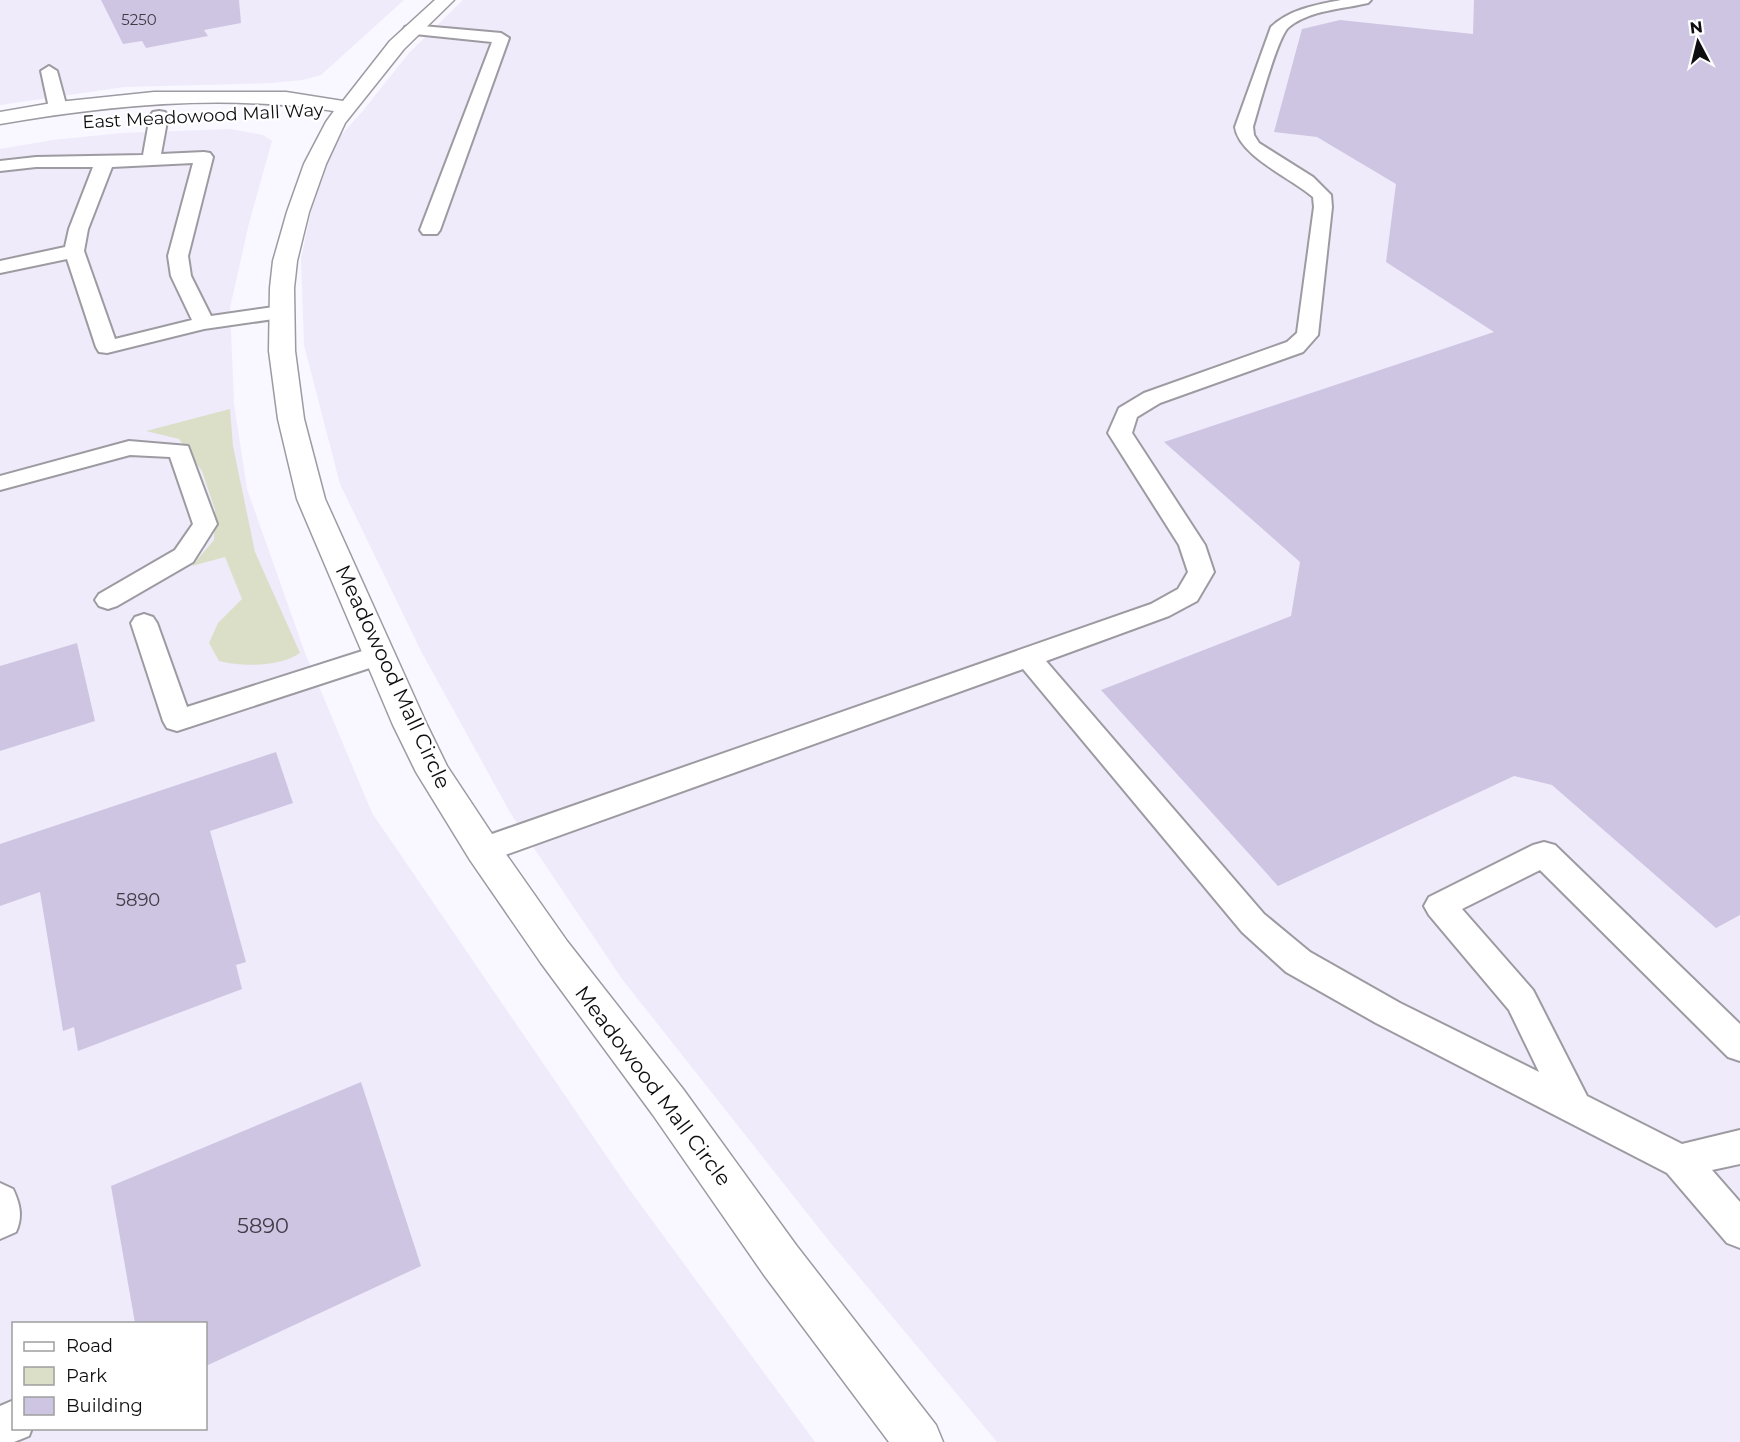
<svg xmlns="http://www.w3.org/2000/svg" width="1740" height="1442" viewBox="0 0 1740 1442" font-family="Montserrat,sans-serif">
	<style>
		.built { fill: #efebfa; fill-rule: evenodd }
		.green { fill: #dbdfc8 }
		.building { fill: #cec5e3 }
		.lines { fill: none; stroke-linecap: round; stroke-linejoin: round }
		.service-casing { stroke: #9d9ba1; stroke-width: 4 }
		.minor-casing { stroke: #9d9ba1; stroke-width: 3 }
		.service { fill: #fff; fill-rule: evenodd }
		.minor { fill: #fff; fill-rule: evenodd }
		.labels { text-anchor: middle; stroke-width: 4.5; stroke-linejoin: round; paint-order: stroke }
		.far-number-label { font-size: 15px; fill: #3e3b45 }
		.far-street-label { font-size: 18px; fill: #0e0d10; stroke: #fff }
		.number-label { font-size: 18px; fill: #3e3b45 }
		.street-label { font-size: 21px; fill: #0e0d10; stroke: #fff }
		.near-number-label { font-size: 21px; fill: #3e3b45 }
	</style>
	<rect width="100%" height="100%" fill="#f9f7ff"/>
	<path class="built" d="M0,0H404L321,75L302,80L271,83L124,87L0,105Z
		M463,0H1740V1442H997L829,1241L622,979L511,814L422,653L340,484L304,345L301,258L318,179L325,153L362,112L409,53Z
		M230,129L263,135L272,141L249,223L230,308L234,404L247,489L305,653L372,813L629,1189L815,1442H0V149L53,140L122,133ZM14,1324H206V1428H14Z"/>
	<path class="green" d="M230,409L233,446L255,552L300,653C280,667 242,667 219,661L209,643L218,623L242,599L225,557L192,566L214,540L215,510L202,471L179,439L146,431Z"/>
	<path class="building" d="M101,0H239L241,23L204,30L208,36L146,48L142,41L123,44Z
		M1474,0H1740V915L1716,928L1552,785L1514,776L1278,886L1101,690L1291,616L1300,562L1164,442L1494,332L1386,262L1396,184L1317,137L1274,132L1302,29L1340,20L1473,34Z
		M77,643L95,721L0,751V666Z
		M276,752L293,803L210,831L246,962L236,965L242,989L78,1051L74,1027L63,1031L40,892L0,906V844Z
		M361,1082L421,1266L206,1366V1323H135L111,1186Z"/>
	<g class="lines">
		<g class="service-casing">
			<path id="service" d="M1341,0H1371L1368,3C1343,9 1310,10 1289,27C1278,35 1258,110 1253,127L1254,135L1259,143L1313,177L1331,195L1332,207L1318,335L1303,352L1160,403L1137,417L1132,433L1205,545L1214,572L1197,601L1169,616L1046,661L1264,914L1310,952L1400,1003L1539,1072L1509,1010L1429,915L1424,906L1429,897L1533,845L1544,842L1555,845L1740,1024V1061L1728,1057L1540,870L1462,909L1533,990L1587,1096L1682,1144L1740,1130V1164L1712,1170L1740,1202V1248L1727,1243L1667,1173L1376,1023L1286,972L1242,932L1023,669L494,859L483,862L472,859L468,850L472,841L1151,604L1178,589L1188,572L1179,545L1108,433L1119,408L1144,393L1287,342L1297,333L1314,207L1313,197C1291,178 1239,156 1235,127L1271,27C1290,9 1316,5 1341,0Z
				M411,25L501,33L509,38L440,230L437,234H423L420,230L492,42L405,33L403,30L405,27Z
				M49,66L57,71L67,108L64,112H52L49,108L41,71Z
				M159,111L165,112L168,116L161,154L204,152L210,153L213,157L188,256L191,276L211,316L281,306L288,308L291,312L288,316L281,318L204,329L107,353L99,352L96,347L67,259L0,273V261L65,247L69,229L93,167H36L0,171V161L36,157L143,155L150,116L153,112ZM193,163L168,256L171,276L192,320L115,339L84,251L88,229L112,167Z
				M129,441L188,446L217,524L193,562L117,606L108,609L99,606L95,600L99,594L175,550L193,524L170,457L130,455L0,490V476Z
				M144,614L153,617L157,623L187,707L378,646L388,648L392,655L388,662L177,731L167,728L163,721L131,623L135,617Z
				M0,1183L13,1189C20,1204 23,1216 16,1232L0,1239Z
				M14,1400V1428H32L29,1436L14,1442H0V1406Z"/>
		</g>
		<g class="minor-casing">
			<path id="minor" d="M435,0H454L404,49L345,123L326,164L309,212L297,261L294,288L295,351L304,419L325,499L427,725L447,766L496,840L567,941L683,1089L796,1245L936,1425L943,1442H889L764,1275L653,1115L541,963L470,860L416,772L393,725L297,499L278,419L269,351L270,288L273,261L287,212L304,164L326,122L334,111C223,94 110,105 0,124V112L58,102L154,92H286L343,101L390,41Z"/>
		</g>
		<use href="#service" class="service"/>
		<use href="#minor" class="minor"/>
	</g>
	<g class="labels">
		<g class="far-number-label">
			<text x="139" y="25">5250</text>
		</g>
		<g class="far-street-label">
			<text transform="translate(203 116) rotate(-3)" y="6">East Meadowood Mall Way</text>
		</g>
		<g class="number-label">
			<text x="138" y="906">5890</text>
		</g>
		<g class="street-label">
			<text transform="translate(393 677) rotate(65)" y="7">Meadowood Mall Circle</text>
			<text transform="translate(653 1086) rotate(53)" y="7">Meadowood Mall Circle</text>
		</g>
		<g class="near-number-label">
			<text x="263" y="1233">5890</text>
		</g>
	</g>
	<rect x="12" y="1322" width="195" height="108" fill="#ffffff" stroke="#9f9e9f" stroke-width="1.5"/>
	<rect x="24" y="1342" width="30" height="9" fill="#ffffff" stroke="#9f9e9f" stroke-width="1.5"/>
	<text x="66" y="1352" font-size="18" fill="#0e0d10">Road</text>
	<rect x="24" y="1367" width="30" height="18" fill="#dbdfc8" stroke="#9f9e9f" stroke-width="1.5"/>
	<text x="66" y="1382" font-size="18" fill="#0e0d10">Park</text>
	<rect x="24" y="1397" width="30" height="18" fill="#cec5e3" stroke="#9f9e9f" stroke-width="1.5"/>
	<text x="66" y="1412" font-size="18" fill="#0e0d10">Building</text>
	<g transform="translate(1698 42) rotate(353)" stroke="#ffffff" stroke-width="4.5" paint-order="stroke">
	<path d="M0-4.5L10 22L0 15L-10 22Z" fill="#0e0d10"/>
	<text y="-9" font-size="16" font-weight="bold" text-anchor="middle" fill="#0e0d10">N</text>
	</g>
</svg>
